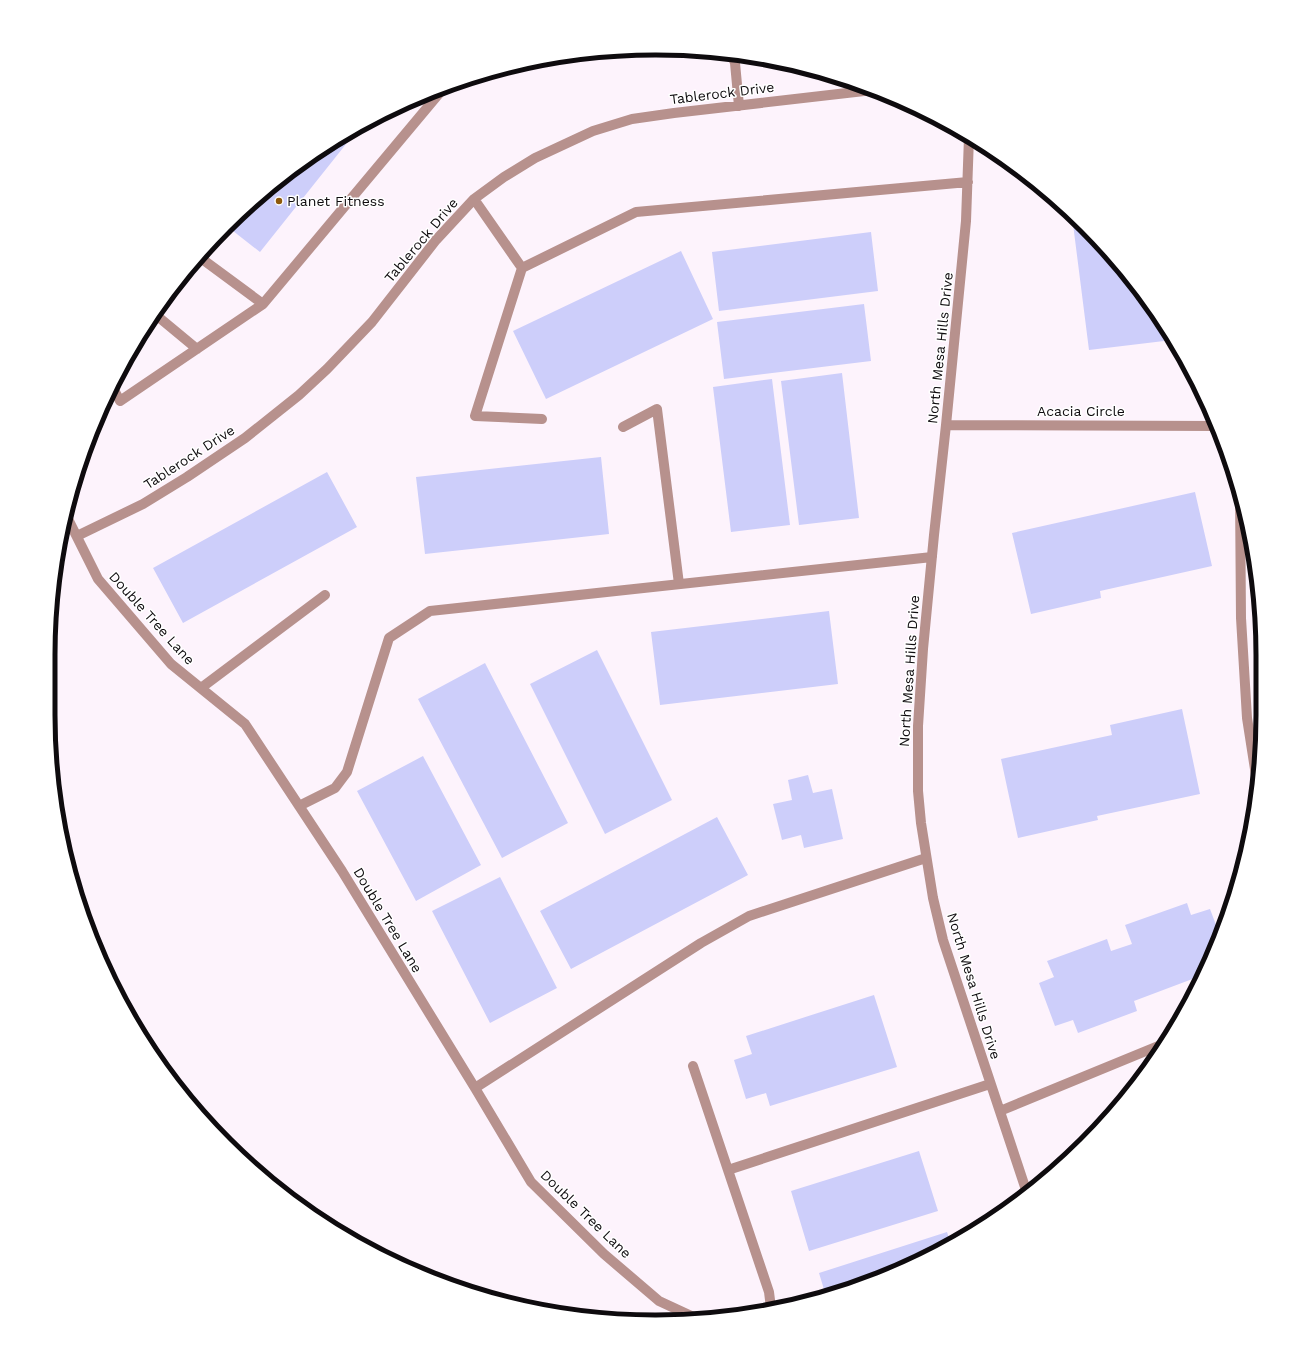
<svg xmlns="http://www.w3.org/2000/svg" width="1311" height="1370" viewBox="0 0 1311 1370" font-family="'Work Sans',sans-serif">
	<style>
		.building { fill: #cdcefa }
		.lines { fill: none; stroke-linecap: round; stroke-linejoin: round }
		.minor { stroke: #b7918d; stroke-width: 10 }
		.poi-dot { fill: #8e590b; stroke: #fff; stroke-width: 1.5 }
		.labels { text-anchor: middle; stroke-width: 3; stroke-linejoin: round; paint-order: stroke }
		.street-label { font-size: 14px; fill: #0e0b0e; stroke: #fff }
		.poi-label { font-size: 14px; fill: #0e0b0e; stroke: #fff; text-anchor: start }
		.rim { fill: none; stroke: #0e0b0e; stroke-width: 5 }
	</style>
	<rect width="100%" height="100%" fill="#fdf3fc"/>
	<path class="building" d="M358,129L260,252L228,227L285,174Z
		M1072,216L1137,285L1162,325L1164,341L1089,350Z
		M871,232L878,291L719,311L712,252Z
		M681,251L713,319L546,399L513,331Z
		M864,304L871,361L724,379L717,322Z
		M842,373L859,518L799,525L781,381Z
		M772,379L790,525L731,532L713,387Z
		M601,457L609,534L425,554L416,477Z
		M327,472L357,527L183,623L153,568Z
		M1195,492L1212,566L1100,591L1101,598L1031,614L1012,533Z
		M829,611L838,684L660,705L651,632Z
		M597,650L672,800L605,834L530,684Z
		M485,663L568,823L502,858L418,699Z
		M1182,709L1200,794L1097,816L1098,820L1018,838L1001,759L1112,735L1110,725Z
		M423,756L481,865L416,901L357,791Z
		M808,775L813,793L832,789L843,839L804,848L801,835L782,840L773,804L792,800L788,780Z
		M717,817L748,875L571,969L540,911Z
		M500,877L557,988L490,1023L432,911Z
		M1187,903L1191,915L1210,909L1219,933L1203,975L1134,1001L1137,1011L1078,1033L1073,1020L1055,1026L1039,983L1054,977L1047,961L1107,939L1111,951L1132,944L1125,925Z
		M874,995L897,1067L770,1106L766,1093L746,1099L734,1060L752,1054L746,1036Z
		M919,1151L938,1211L809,1251L791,1191Z
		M947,1232L951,1244L924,1259L826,1296L819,1273Z"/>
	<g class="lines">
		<path class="minor" d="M731,53L735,63L739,106
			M969,137L966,221L946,425L934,535L923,649L918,726V791L921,823L933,898L943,940L1027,1193
			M474,199L522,268
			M198,256L263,304L442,90
			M156,315L197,349
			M113,388L120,401L263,304
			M542,419L475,416L522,268L636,212L968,182
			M946,425L1215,426
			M623,427L657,409L679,584
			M1240,493L1241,618L1247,718L1257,782
			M67,517L98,579L171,664L245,724L342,871L475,1088L531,1182L604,1254L659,1301L700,1320
			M77,536L143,504L187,477L245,438L299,395L327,369L372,322L436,240L474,199L504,177L535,158L593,131L632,119L674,113L873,90
			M201,688L325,595
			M299,806L335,788L347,772L389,638L430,611L932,557
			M693,1066L769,1292L771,1308
			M475,1088L701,943L749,916L926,858
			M1000,1111L1163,1044
			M728,1170L990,1084"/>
	</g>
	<circle class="poi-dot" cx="279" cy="201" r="4"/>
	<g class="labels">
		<g class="street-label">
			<text transform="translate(722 93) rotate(-7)" y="5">Tablerock Drive</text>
			<text transform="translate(421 240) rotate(-50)" y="5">Tablerock Drive</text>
			<text transform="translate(940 348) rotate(-84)" y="5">North Mesa Hills Drive</text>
			<text x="1081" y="416">Acacia Circle</text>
			<text transform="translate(189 457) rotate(-33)" y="5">Tablerock Drive</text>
			<text transform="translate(152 618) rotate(48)" y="5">Double Tree Lane</text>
			<text transform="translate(909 671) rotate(-86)" y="5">North Mesa Hills Drive</text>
			<text transform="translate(388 920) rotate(59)" y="5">Double Tree Lane</text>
			<text transform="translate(974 986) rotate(73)" y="5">North Mesa Hills Drive</text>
			<text transform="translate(586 1214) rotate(44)" y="5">Double Tree Lane</text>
		</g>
		<g class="poi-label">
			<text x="287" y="206">Planet Fitness</text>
		</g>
	</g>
	<path d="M0 0H1311V1370H0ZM655 55H656A600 600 0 0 1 1256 655V715A600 600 0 0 1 656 1315H655A600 600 0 0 1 55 715V655A600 600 0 0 1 655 55Z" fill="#fff" fill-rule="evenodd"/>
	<path class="rim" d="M655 55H656A600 600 0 0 1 1256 655V715A600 600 0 0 1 656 1315H655A600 600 0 0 1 55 715V655A600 600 0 0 1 655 55Z"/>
</svg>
